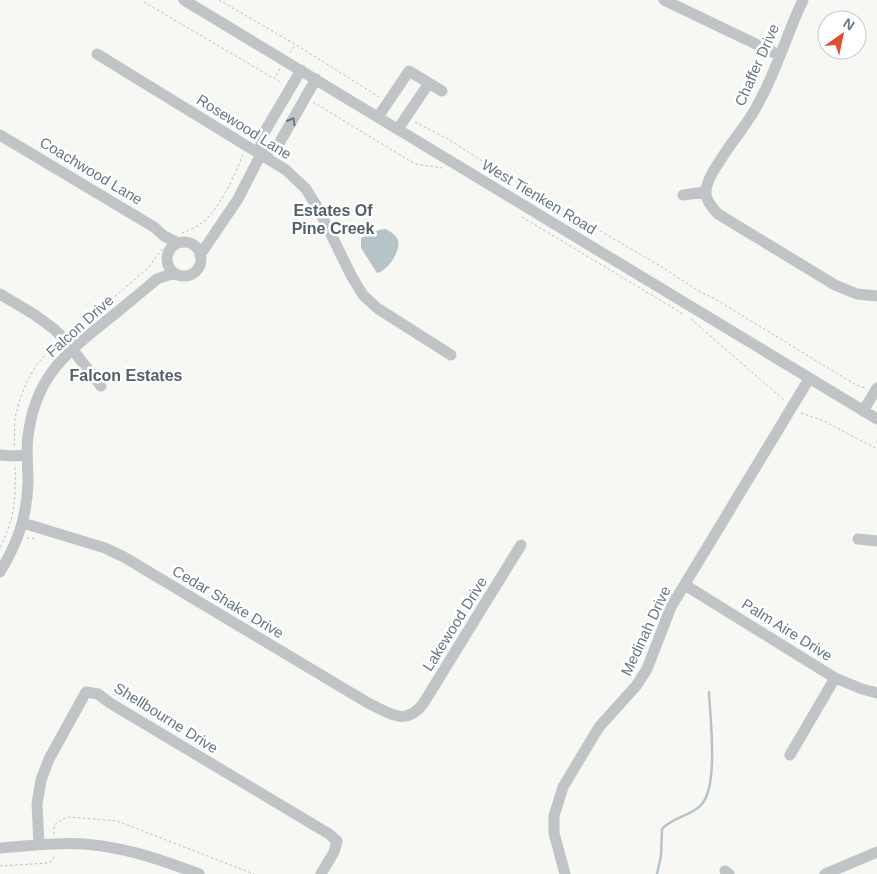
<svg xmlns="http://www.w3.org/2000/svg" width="877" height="874" viewBox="0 0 877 874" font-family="Helvetica,sans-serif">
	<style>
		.water { fill: #b7c4c7 }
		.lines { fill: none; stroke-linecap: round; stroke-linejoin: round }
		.stream { stroke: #b7c4c7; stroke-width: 2.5 }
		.path { stroke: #babdbf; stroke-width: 1; stroke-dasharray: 2.5 2.5; stroke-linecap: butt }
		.minor { stroke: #c0c4c7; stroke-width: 11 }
		.oneway { stroke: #677884 }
		.labels { text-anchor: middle; stroke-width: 5; stroke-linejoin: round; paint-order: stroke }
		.street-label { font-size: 15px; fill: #677884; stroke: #fff }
		.neighbourhood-label { font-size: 16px; font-weight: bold; fill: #546169; stroke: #fff }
	</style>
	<rect width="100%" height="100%" fill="#f7f7f4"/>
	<path class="water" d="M385,229C390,231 396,235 398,240C401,252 387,271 377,273L361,248V238L379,230Z"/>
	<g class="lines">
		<path class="stream" d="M657,874L661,856L662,829C673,817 691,816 701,805C719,787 710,717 709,692"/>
		<path class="path" d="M219,0L303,49L379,97
			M144,2L273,78
			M290,53L294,46
			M280,69L274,78L282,83
			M313,102L415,164L442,168
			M415,122L448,139L493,168L662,267L697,290L715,299L856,385L865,388
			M522,217L683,314
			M182,233C189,230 197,227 203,222C218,211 237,172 243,154
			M691,319L784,400
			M73,332L147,269L163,248
			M801,413L824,421L877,449
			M14,446C15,437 14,428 15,419C20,392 34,361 56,345
			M27,538L31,539L35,538
			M0,547C15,519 16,496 15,465
			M54,834V825L63,819L70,817L117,821L254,874
			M0,866L48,863L52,861L55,855"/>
		<path class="minor" d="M184,0L877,419
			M664,0L779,55
			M803,0C787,33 777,70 759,102C750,121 736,136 725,153C718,164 707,178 706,191C705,200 712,208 718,214L835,285L857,294L877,296
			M97,54L286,170L306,189L319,210L352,277L363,295L377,308L451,355
			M378,117L409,71L442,91
			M398,129L429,83
			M0,135L154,227L164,236L178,243
			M261,154L277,147L316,79
			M683,195L705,192
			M167 259a17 17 0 1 1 34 0a17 17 0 1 1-34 0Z
			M200,255L238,199L261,154V138L301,70
			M0,294L35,315L54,329L65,340L101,386
			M863,411L877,388
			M0,455L13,456L27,455
			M23,523L105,548L124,557L368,703C390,713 405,727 423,704L521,545
			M858,539L877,541
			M0,572C18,542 27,517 28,482C28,467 26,451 28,436C35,381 60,358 101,325C120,310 138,295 157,279L174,273
			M685,585L835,678L862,689L877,693
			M790,755L835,678
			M39,845L37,804L41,780L49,759L86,692L98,694L110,703L329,834L337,841L334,852L321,874
			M0,848C28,846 56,842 84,844C125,847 162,860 199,874
			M725,871L729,874
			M565,874L554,833V816L563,787L599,727L636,686L647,669L671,607L809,379
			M825,874L877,852"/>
	</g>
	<defs><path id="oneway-chevron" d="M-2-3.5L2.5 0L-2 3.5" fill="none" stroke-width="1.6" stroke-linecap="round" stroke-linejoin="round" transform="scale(1.25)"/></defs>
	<use class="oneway" href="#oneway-chevron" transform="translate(292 121) rotate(-60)"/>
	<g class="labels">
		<g class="street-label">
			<text transform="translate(757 65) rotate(-66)" y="5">Chaffer Drive</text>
			<text transform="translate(244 127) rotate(32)" y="5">Rosewood Lane</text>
			<text transform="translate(91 171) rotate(31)" y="5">Coachwood Lane</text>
			<text transform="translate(539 197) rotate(31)" y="5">West Tienken Road</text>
			<text transform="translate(80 326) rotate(-42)" y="5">Falcon Drive</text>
			<text transform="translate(228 602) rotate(31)" y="5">Cedar Shake Drive</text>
			<text transform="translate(455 624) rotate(-58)" y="5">Lakewood Drive</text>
			<text transform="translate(787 630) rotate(32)" y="5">Palm Aire Drive</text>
			<text transform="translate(646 631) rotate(-65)" y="5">Medinah Drive</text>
			<text transform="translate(166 718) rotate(32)" y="5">Shellbourne Drive</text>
		</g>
		<g class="neighbourhood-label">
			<text x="333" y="216">Estates Of<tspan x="333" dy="18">Pine Creek</tspan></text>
			<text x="126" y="381">Falcon Estates</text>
		</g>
	</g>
	<g transform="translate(842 35) rotate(33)"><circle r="24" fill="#ffffff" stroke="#c2c9ce"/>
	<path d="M0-4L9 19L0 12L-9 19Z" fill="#dd4f2e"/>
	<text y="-8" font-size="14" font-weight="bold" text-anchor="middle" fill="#677884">N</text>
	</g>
</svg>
